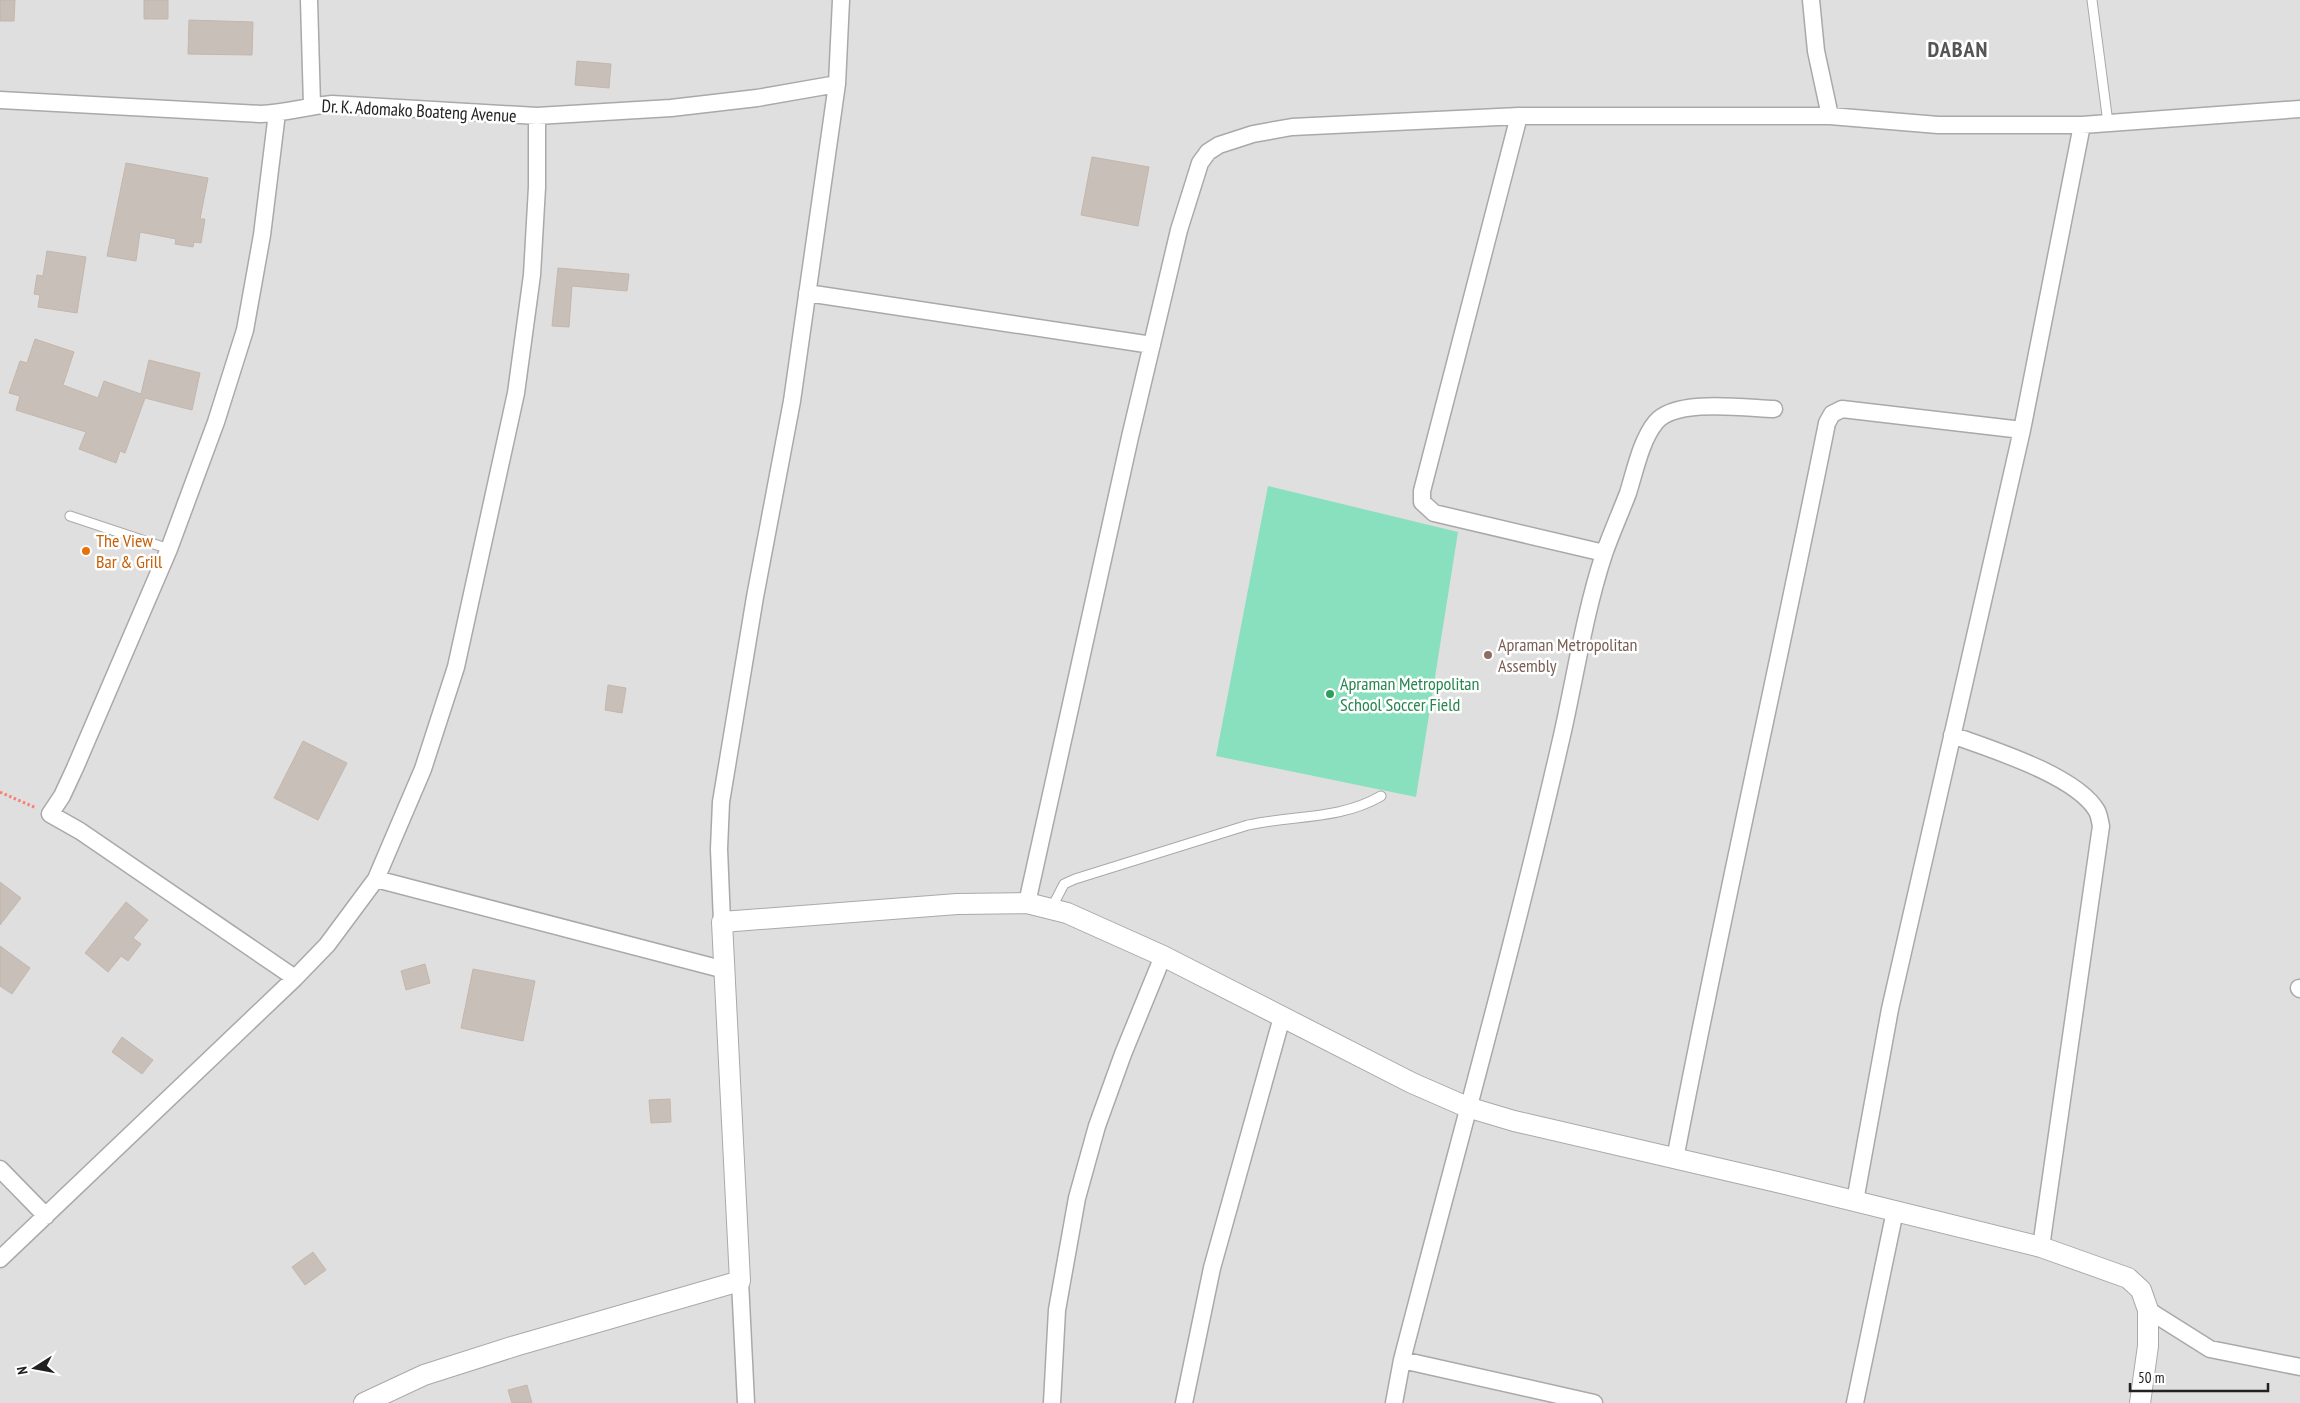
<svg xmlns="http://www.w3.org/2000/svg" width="2300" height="1403" viewBox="0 0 2300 1403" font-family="'PT Sans Narrow',sans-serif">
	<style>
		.residential { fill: #e0dfdf }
		.pitch { fill: #88e0be }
		.building { fill: #c7bfb8; stroke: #c4b6ab }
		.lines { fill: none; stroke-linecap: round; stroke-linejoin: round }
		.service-casing { stroke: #a9a9a9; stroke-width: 11 }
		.minor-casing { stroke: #a9a9a9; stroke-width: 19 }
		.tertiary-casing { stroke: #a9a9a9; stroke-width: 22 }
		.path { stroke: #fa8072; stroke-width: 3; stroke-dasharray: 2.5 2.5; stroke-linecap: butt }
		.service { stroke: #fff; stroke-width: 9 }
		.minor { stroke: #fff; stroke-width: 16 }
		.tertiary { stroke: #fff; stroke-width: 20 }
		.food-dot { fill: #e8710a; stroke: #fff; stroke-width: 2 }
		.education-dot { fill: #8d6e63; stroke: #fff; stroke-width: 2 }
		.leisure-dot { fill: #2e9e5b; stroke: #fff; stroke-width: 2 }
		.labels { text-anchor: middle; stroke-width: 5; stroke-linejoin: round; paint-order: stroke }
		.street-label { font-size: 18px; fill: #222; stroke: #fff }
		.food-label { font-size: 18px; fill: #c56008; stroke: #fff; text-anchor: start }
		.education-label { font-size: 18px; fill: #785e54; stroke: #fff; text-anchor: start }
		.leisure-label { font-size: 18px; fill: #27864d; stroke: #fff; text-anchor: start }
		.district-label { font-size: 22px; font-weight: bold; letter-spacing: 1px; fill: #555; stroke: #fff }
	</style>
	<rect width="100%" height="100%" fill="#f2efe9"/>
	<path class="residential" d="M0,0H2300V1403H0Z"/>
	<path class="pitch" d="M1268,486L1458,532L1416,797L1216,756Z"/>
	<path class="building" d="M0,0H15L14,21H0Z
		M144,0H168V19H144Z
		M189,20L253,22L252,55L188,54Z
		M577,61L611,64L609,88L575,85Z
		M1092,157L1149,167L1138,226L1081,215Z
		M126,163L208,178L200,219H205L201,243L194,242L193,247L175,244L176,239L140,232L136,261L107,256Z
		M47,251L86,257L77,313L38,307L40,295L34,294L37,275L43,276Z
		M558,268L629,274L627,291L572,286L569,327L552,326Z
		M35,339L74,352L63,385L98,398L104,381L141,394L149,360L200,373L192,410L145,398L125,453L120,451L116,463L79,449L86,432L16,410L20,396L9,393L20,361L27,363Z
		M608,685L626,688L622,713L605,710Z
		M303,741L347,763L318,820L274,798Z
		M0,882L21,898L0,925Z
		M126,902L148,920L133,938L141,944L128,961L121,956L108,972L85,953Z
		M0,946L30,968L12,994L0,986Z
		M425,964L430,983L406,990L401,971Z
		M473,969L535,981L523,1041L461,1028Z
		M122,1037L153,1060L142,1074L112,1052Z
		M670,1099L671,1122L651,1123L649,1100Z
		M313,1252L326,1270L305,1285L292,1267Z
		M527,1385L532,1403H512L508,1390Z"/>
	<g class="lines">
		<g class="service-casing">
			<path id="service" d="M2092,0L2108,123
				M70,516L169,549
				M1051,909L1064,884L1075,879L1248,825C1293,815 1340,820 1381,796"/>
		</g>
		<g class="minor-casing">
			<path id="minor" d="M309,0L312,105
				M1811,0L1816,51L1830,116
				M0,100L261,114C285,113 308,106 332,104L537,116L671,108L757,98L837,84
				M277,113L262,235L245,330L216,422L169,549L75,768L62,796L50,814L80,831L295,978
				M1519,116L1422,491V502L1434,513L1604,553
				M807,293L1152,345
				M1952,735C1990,749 2076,775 2097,811C2099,815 2100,821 2101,826L2041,1247
				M376,879L725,970
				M1027,903L1130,437L1179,230L1200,163L1208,152L1219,145L1253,134L1292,127L1519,116H1830L1938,125H2082L2300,109
				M722,922L719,849L721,802L755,597L792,401L837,84L841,0
				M2299,988L2300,989
				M1675,1159C1722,913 1778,669 1827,423L1832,414L1842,409L2022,430
				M0,1169L46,1216
				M1855,1201L1890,1009L2022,430L2082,125
				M0,1259L295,978L327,945L376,879L423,769L456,667L516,393L532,275L537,187V116
				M740,1281L746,1403
				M2148,1310L2210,1349L2300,1367
				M1402,1360L1594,1403
				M1052,1403L1057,1310L1077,1198L1097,1126L1123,1054L1163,956
				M1184,1403L1212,1268L1282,1017
				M1394,1403L1402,1360C1456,1151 1515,942 1563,731C1576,672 1585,612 1604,554C1611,534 1620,514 1628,493C1635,471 1641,440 1656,422C1676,398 1745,408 1774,409
				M1855,1403L1895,1211"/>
		</g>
		<g class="tertiary-casing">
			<path id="tertiary" d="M364,1403L424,1375L515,1346L740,1281L722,922L957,904L1027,903L1067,913L1163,956L1412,1083L1467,1107L1514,1121L1777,1182L2041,1247L2128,1278L2141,1290L2148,1310V1346L2140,1403"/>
		</g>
		<path class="path" d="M0,792L36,808"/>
		<use href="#service" class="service"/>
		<use href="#minor" class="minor"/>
		<use href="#tertiary" class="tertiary"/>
	</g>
	<circle class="food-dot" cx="86" cy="551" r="5"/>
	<circle class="education-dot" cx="1488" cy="655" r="5"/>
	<circle class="leisure-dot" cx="1330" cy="694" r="5"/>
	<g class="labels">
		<g class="street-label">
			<text transform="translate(419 111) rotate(3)" y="6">Dr. K. Adomako Boateng Avenue</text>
		</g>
		<g class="food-label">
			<text x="96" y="547">The View<tspan x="96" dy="21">Bar &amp; Grill</tspan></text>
		</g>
		<g class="education-label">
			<text x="1498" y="651">Apraman Metropolitan<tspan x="1498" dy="21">Assembly</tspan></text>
		</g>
		<g class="leisure-label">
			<text x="1340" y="690">Apraman Metropolitan<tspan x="1340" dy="21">School Soccer Field</tspan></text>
		</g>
		<g class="district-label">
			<text x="1958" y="57">DABAN</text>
		</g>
	</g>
	<g transform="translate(35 1368) rotate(259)" stroke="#ffffff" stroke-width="4" paint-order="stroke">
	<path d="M0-4L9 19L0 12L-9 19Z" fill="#222222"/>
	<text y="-8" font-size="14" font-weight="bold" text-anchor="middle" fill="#222222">N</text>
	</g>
	<path d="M2130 1383v8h138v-8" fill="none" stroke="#222222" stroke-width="2.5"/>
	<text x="2138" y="1383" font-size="15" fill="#222222" stroke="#ffffff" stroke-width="4" paint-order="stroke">50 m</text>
</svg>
